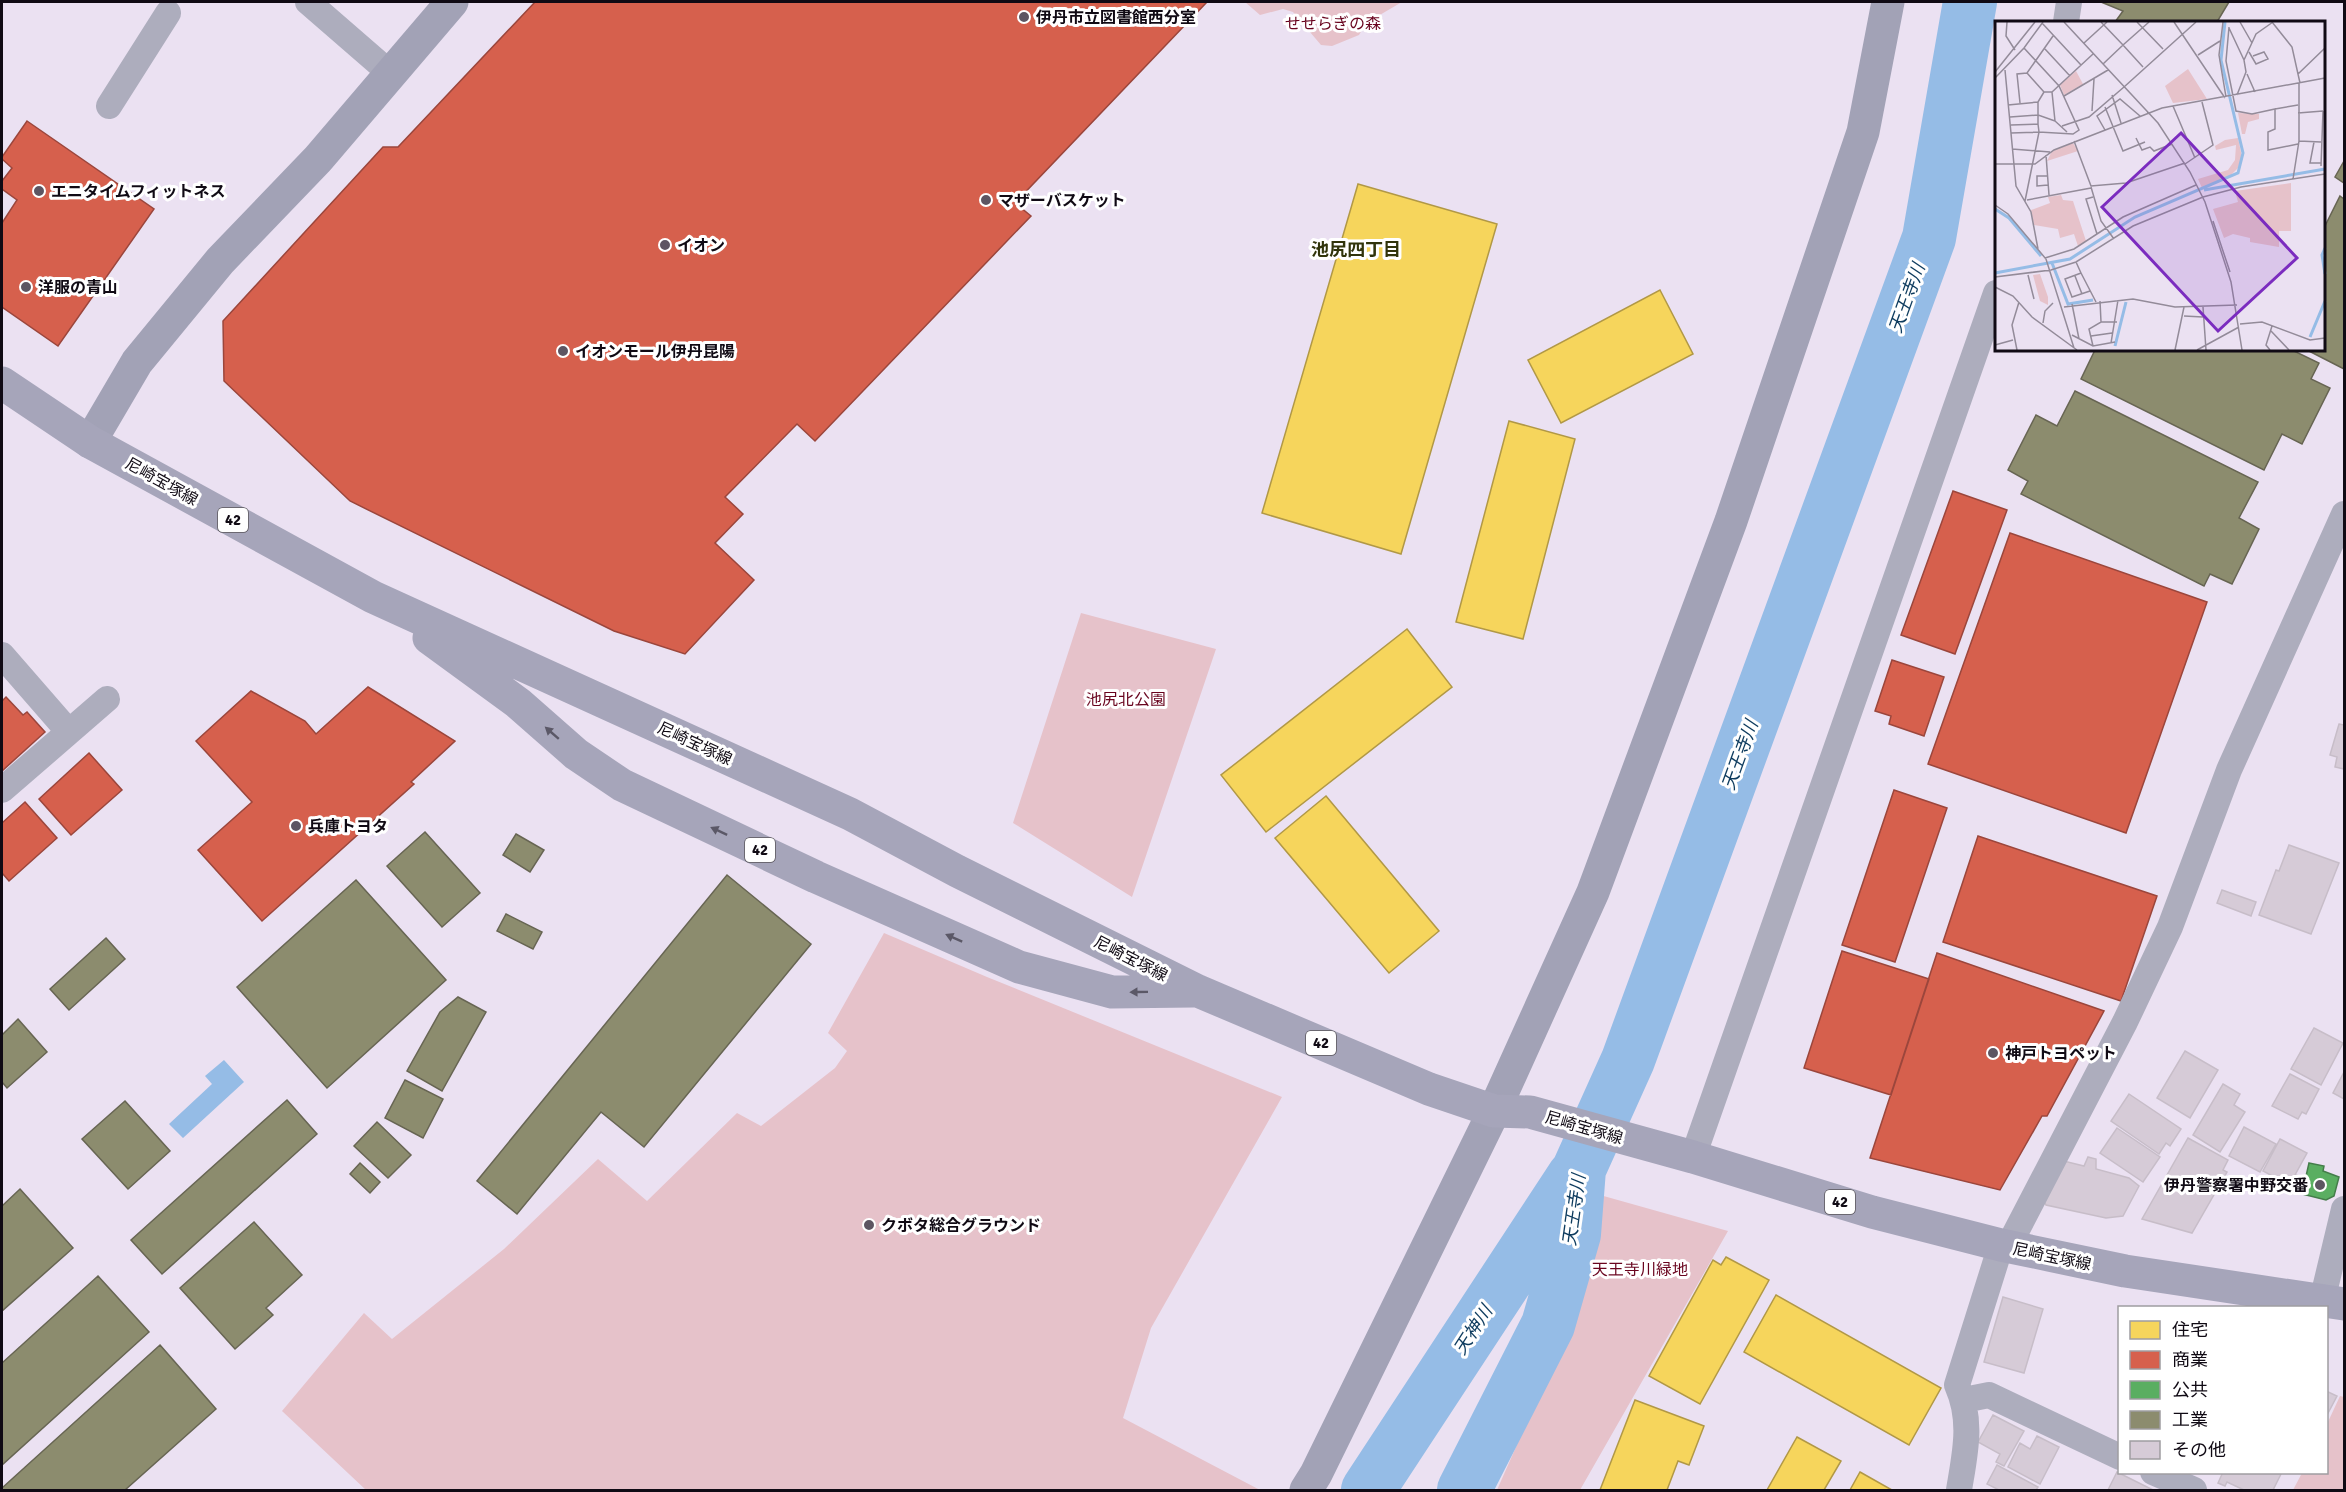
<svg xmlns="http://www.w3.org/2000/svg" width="2346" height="1492" viewBox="0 0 2346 1492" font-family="Signika,'Noto Sans JP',sans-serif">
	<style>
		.green { fill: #e6c2ca }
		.water { fill: #95bce6 }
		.homes { fill: #f6d55c; stroke: #b19846; stroke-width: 1.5 }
		.shops { fill: #d6604d; stroke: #9b463c; stroke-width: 1.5 }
		.public { fill: #5aae61; stroke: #447d4a; stroke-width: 1.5 }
		.industry { fill: #8c8c6e; stroke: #676553; stroke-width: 1.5 }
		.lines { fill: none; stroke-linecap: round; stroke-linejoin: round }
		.river { stroke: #95bce6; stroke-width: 54 }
		.building { fill: #d6cbd7; stroke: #c7bdc8; stroke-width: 1.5 }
		.street { stroke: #adadbd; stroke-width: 26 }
		.secondary { stroke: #a2a2b6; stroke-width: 33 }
		.primary { stroke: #a6a5ba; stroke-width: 33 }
		.oneway { fill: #5b5867 }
		.poi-dot { fill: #5d5562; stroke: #fff; stroke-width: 2 }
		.labels { text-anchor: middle; stroke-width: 6; stroke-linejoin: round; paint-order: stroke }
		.shield { fill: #fff; stroke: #58545a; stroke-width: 1.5 }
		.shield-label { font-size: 15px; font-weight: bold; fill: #100a14 }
		.poi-label { font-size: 16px; font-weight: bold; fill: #100a14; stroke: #fff; text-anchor: start }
		.park-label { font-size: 16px; fill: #69041e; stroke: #fff }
		.street-label { font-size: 16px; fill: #100a14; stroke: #fff }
		.neighbourhood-label { font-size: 18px; font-weight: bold; fill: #31340b; stroke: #fff }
		.water-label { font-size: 18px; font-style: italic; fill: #0d3b5e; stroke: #fff }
		.inset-river { fill: none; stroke: #95bce6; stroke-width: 3 }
		.inset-road { fill: none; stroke: #938b99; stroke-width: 1.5 }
		.view { fill: #7b2cbf; fill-opacity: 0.15; stroke: #7b2cbf; stroke-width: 3 }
		.inset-edge { fill: none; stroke: #100a14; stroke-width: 3 }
	</style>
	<rect width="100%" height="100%" fill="#ebe1f2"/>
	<path class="green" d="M1245,2H1402L1366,23L1359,35L1332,46L1321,45L1293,12L1283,9L1260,15Z
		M1081,613L1216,649L1132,897L1013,823Z
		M884,933L987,977L1282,1097L1151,1328L1123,1418L1260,1490H366L282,1411L364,1313L392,1339L504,1249L598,1159L647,1201L737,1113L761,1126L835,1068L847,1051L828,1033Z
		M1600,1195L1728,1231L1580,1490H1497L1556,1356Z
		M2340,1396L2344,1397V1490H2293L2302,1473L2326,1472L2327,1424Z"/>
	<path class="water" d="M224,1060L244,1082L183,1138L169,1124L212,1084L205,1076Z"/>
	<path class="homes" d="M1358,184L1497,224L1401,554L1262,513Z
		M1660,290L1693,354L1561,423L1528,360Z
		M1509,421L1575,439L1523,639L1456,622Z
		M1407,629L1452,687L1266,832L1221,775Z
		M1326,796L1439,931L1389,973L1275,838Z
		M1726,1257L1769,1280L1700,1404L1649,1376L1713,1260L1721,1265Z
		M1776,1295L1941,1388L1909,1445L1744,1352Z
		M1635,1400L1704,1426L1689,1465L1678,1461L1667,1490H1600Z
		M1797,1437L1841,1461L1824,1490H1767Z
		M1860,1472L1892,1490H1850Z"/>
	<path class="shops" d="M535,2H1207L1015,203L1031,216L815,441L797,424L725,497L743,514L715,543L754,580L685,654L614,631L350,501L224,381L223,321L383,147H398Z
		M27,121L154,209L58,346L2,307V223L17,200L2,189V181L12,168L2,159V157Z
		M1953,491L2007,510L1955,654L1901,635Z
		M2010,533L2207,602L2126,833L1928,764Z
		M1892,660L1944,677L1924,736L1889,724L1891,716L1875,711Z
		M368,687L455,741L411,782L414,784L262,921L198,850L252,802L196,741L251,691L305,721L316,734Z
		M6,697L23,715L27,712L45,732L2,771V701Z
		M89,753L122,790L71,835L39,799Z
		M1894,790L1947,808L1895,962L1842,945Z
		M25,802L57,838L9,881L2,873V823Z
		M1978,836L2157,896L2121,1001L1943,942Z
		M1842,951L1929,979L1891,1095L1804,1068Z
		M1937,953L2104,1011L2047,1116H2042L2000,1190L1870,1158Z"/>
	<path class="public" d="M2309,1163L2324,1166L2323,1171L2339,1177L2334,1196L2326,1200L2302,1194Z"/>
	<path class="industry" d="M2101,2H2229L2217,22H2115L2123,11Z
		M2344,161V183L2335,177Z
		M2340,196L2344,199V369L2307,350H2324V228Z
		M2095,350H2292L2319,363L2311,379L2330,388L2302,444L2282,434L2264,470L2081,379Z
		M2075,391L2258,482L2239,518L2259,529L2232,584L2210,574L2204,586L2021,494L2028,481L2008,470L2036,415L2057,426Z
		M425,832L480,893L442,927L387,866Z
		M516,834L544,850L530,872L503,855Z
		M727,875L811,944L644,1147L601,1112L517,1214L477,1181Z
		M356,880L446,980L327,1088L237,987Z
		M506,914L542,932L533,949L497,931Z
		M106,938L125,959L69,1010L50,989Z
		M458,997L486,1012L442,1091L407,1071L440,1012Z
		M18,1019L47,1052L7,1088L2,1082V1035Z
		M405,1080L443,1099L423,1138L385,1118Z
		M287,1100L317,1134L162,1274L131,1240Z
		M125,1101L170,1151L128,1189L82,1139Z
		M377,1122L411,1155L388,1178L354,1146Z
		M360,1163L380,1182L370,1193L350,1174Z
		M20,1189L73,1248L2,1311V1206Z
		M254,1222L302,1275L266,1308L273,1315L235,1349L180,1288Z
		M98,1276L149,1332L2,1465V1363Z
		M160,1345L216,1409L125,1490H2V1488Z"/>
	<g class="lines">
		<path class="river" d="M1368,1490L1574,1176
			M1464,1490L1548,1325L1574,1234L1579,1169L1628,1060L1929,238L1970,2"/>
	</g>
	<path class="building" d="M2339,724L2344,725V769L2335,767L2337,757L2330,755Z
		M2289,845L2339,863L2311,934L2259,915L2276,870L2279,871Z
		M2222,890L2256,902L2251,916L2217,903Z
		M2314,1028L2343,1043L2321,1085L2291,1069Z
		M2185,1051L2218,1070L2190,1118L2157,1098Z
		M2344,1072V1099L2333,1093Z
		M2290,1074L2319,1089L2306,1114L2302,1112L2298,1119L2272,1106Z
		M2223,1084L2240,1094L2234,1105L2245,1112L2220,1152L2193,1135Z
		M2129,1094L2181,1129L2170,1146L2166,1143L2159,1154L2111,1121Z
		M2244,1127L2276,1144L2260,1172L2229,1156Z
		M2117,1128L2160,1157L2143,1182L2100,1153Z
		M2188,1138L2228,1160L2223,1170L2227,1172L2192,1233L2142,1219Z
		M2280,1139L2307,1153L2295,1175L2299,1176L2293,1187L2263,1171Z
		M2088,1157L2096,1159V1169L2129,1178L2139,1186L2123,1216L2106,1218L2046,1205L2043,1199L2064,1161L2084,1166Z
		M2003,1297L2043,1309L2024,1373L1984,1362Z
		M2326,1391L2337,1396L2326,1417Z
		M1993,1415L2024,1431L2004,1466L1996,1462L2000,1454L1978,1442Z
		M2037,1436L2059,1447L2040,1484L2008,1467L2020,1443L2030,1449Z
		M1997,1465L2038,1487L2036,1490H1999L1987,1484Z
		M2117,1472L2153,1490H2108Z
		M2223,1472H2282L2273,1490H2244L2227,1482L2225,1486L2218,1483Z"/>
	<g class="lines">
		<path class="street" d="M308,2L391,74
			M2066,22L2069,2
			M109,106L168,13
			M2,655L69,732
			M2,790L107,699
			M1693,1157L1996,293
			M2008,1247L2125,1022L2170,927L2229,770L2344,514
			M2322,1301L2344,1209
			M1964,1400L1989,1395L2120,1457
			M2153,1472L2194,1490
			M1959,1490C1965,1453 1973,1421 1957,1385L2001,1245"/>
		<path class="secondary" d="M90,442L137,362L220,261L318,159L452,2
			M1306,1490L1316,1474L1494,1111L1593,892L1731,521L1863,132L1888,2"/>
		<path class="primary" d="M2,383L90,442L373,597L850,814L957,871L1198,991L1429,1089L1494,1111L1530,1112L1693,1157L1872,1212L2001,1245L2125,1271L2344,1304
			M429,638L518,703L576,754L622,785L816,877L1019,967L1112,992L1193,991"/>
	</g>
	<defs><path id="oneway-solid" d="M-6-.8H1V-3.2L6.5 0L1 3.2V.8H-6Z" transform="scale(1.5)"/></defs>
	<g class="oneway">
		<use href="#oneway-solid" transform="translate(552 733) rotate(-139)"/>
		<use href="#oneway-solid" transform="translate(719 831) rotate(-155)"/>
		<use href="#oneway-solid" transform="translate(954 938) rotate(-156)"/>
		<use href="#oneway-solid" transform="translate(1139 992) rotate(179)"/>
	</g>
	<g class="poi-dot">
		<circle cx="1024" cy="17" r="6"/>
		<circle cx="39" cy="191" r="6"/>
		<circle cx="986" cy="200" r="6"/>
		<circle cx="665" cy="245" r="6"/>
		<circle cx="26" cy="287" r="6"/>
		<circle cx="563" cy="351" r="6"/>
		<circle cx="296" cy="826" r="6"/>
		<circle cx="1993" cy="1053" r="6"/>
		<circle cx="2320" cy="1185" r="6"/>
		<circle cx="869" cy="1225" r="6"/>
	</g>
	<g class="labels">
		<g class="shield">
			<rect x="218" y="508" width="30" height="24" rx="4.5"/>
			<rect x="745" y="838" width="30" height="24" rx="4.5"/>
			<rect x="1306" y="1031" width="30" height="24" rx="4.5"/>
			<rect x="1825" y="1190" width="30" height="24" rx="4.5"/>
		</g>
		<g class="shield-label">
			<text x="233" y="525">42</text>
			<text x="760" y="855">42</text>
			<text x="1321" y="1048">42</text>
			<text x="1840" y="1207">42</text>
		</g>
		<g class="poi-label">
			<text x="1036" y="23">伊丹市立図書館西分室</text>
			<text x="51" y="197">エニタイムフィットネス</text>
			<text x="998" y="206">マザーバスケット</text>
			<text x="677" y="251">イオン</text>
			<text x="38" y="293">洋服の青山</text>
			<text x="575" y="357">イオンモール伊丹昆陽</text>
			<text x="308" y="832">兵庫トヨタ</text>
			<text x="2005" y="1059">神戸トヨペット</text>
			<text x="2308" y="1191" text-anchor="end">伊丹警察署中野交番</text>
			<text x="881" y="1231">クボタ総合グラウンド</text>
		</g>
		<g class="park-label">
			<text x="1333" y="29">せせらぎの森</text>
			<text x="1126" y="705">池尻北公園</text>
			<text x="1640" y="1275">天王寺川緑地</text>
		</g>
		<g class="street-label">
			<text transform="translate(162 481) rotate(29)" y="6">尼崎宝塚線</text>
			<text transform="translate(695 743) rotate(25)" y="6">尼崎宝塚線</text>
			<text transform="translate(1131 958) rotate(27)" y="6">尼崎宝塚線</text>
			<text transform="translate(1584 1127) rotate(16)" y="6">尼崎宝塚線</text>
			<text transform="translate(2052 1256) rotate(12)" y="6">尼崎宝塚線</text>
		</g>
		<g class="neighbourhood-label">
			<text x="1356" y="256">池尻四丁目</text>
		</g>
		<g class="water-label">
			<text transform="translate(1907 298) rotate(-70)" y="6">天王寺川</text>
			<text transform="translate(1740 755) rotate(-70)" y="6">天王寺川</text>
			<text transform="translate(1574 1210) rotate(-82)" y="6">天王寺川</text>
			<text transform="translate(1473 1330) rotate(-57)" y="6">天神川</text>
		</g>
	</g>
	<g transform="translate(1995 21)">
		<rect width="330" height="330" fill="#ebe1f2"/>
		<path d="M193,48L212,78L178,82L170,65ZM81,50L88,63L69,74L65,64ZM243,92L264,93V98L253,101L250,113H247ZM243,117L247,136L243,147L235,155L207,167L203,158L233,149L240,139L241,124L221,129L220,125L230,119ZM78,122L83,130L52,140L57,130ZM296,162V210H284V226L255,221V217L238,213L229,217L218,188L243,181L240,170ZM66,174L68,179L78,180L91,220L83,225L79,213L65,217L63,208L39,204L36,189L55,182L53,176ZM45,253L53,276V284L45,280L38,254Z" fill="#e6c2ca"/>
		<path class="inset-river" d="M209,169L330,148M0,188L14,197L46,235M330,227L327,234L330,253M57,242L73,283L98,279M0,252L75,238L140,196L243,152L248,132L226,39L230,1M315,316L330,280M120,325L131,281"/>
		<path class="inset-road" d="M12,1L11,15L20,29M69,1L163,102L195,151L210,181L236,261L247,329M106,1L128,24L154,1M142,1L168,28M179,1L230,77M228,1L224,34L231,76M245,1L257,22M277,1L297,26L305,62M47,2L86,44M234,6L231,40L241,90L257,93L280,88V108L273,111V129L303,123M234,7L249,39M89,22L112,1M29,27L64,65L84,109L78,113L44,111L30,180M50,28L75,55M254,31L261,43L273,38L269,31L258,35M203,34L225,20M108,43L128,24L148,46M10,49L21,165L36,191L43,228M0,51L40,1M32,52L49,71H57M252,53L260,71M303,53L330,27M0,57L29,27L48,1M129,66L201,1M117,74L126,102M242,74L251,51L249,39L261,13L278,1M69,75L113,49M43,81V94L60,100M25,82L22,53L32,52L58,15M13,84L43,81L49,71M178,85L200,137M110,86L128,130L150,121M280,88L303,84M97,90L99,58M303,92L328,90M15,96L43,94V103L16,104M67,105L94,96L129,66M110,109L102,95L125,78L145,95M72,111L60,100L57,71L98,33M16,112L44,111L43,103M141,117L147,129L155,126L159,130L177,123M79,120L96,165L131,162L190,142M304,120L326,121M319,121L315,142H326M17,128L55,131M51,134L54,174M0,143H40L59,129L167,87L330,57M190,143L218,124L207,81M326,145L328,90M52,155H42V165L53,164M298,158L304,120V62M96,166L106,200L119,218M98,176L91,178L102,213M32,179L96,167M0,184L13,193L51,238L79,327M218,200L235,251M50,237L79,228L128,196L201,164M81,241L86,252L70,258L77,276L95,270M86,252L101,281M33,254L39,278M80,255L87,273M0,256L56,249L81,241L138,205L208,176L246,166L330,153M0,266L18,275L37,296L82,329M105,280L106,301M77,283L84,318M69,286L138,278L180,286L242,284M208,286L211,329M189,295L208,296M48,302L50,290L58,282M245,303L267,301L315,319L330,317M276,310L294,329M77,314L98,325L120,321M96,315L117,312M116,322L123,279M0,324L18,319M98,325L94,308L106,301H122M22,329L17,304L24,281M180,329L189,286M202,329L244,306M275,329L271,324L277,305"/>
		<path class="view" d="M186,112L302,237L223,310L107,186Z"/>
		<rect width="330" height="330" class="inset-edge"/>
	</g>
	<rect width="2346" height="1492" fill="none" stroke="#100a14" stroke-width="6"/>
	<rect x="2118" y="1306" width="210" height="168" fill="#ffffff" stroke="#9f9da1" stroke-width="1.5"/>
	<rect x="2130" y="1321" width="30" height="18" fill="#f6d55c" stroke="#9f9da1" stroke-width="1.5"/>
	<text x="2172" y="1336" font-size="18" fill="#100a14">住宅</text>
	<rect x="2130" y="1351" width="30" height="18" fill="#d6604d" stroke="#9f9da1" stroke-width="1.5"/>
	<text x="2172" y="1366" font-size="18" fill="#100a14">商業</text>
	<rect x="2130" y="1381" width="30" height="18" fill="#5aae61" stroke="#9f9da1" stroke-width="1.5"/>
	<text x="2172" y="1396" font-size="18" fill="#100a14">公共</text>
	<rect x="2130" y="1411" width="30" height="18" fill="#8c8c6e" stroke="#9f9da1" stroke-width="1.5"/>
	<text x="2172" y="1426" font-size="18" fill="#100a14">工業</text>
	<rect x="2130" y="1441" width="30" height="18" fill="#d6cbd7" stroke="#9f9da1" stroke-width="1.5"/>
	<text x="2172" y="1456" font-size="18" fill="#100a14">その他</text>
</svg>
